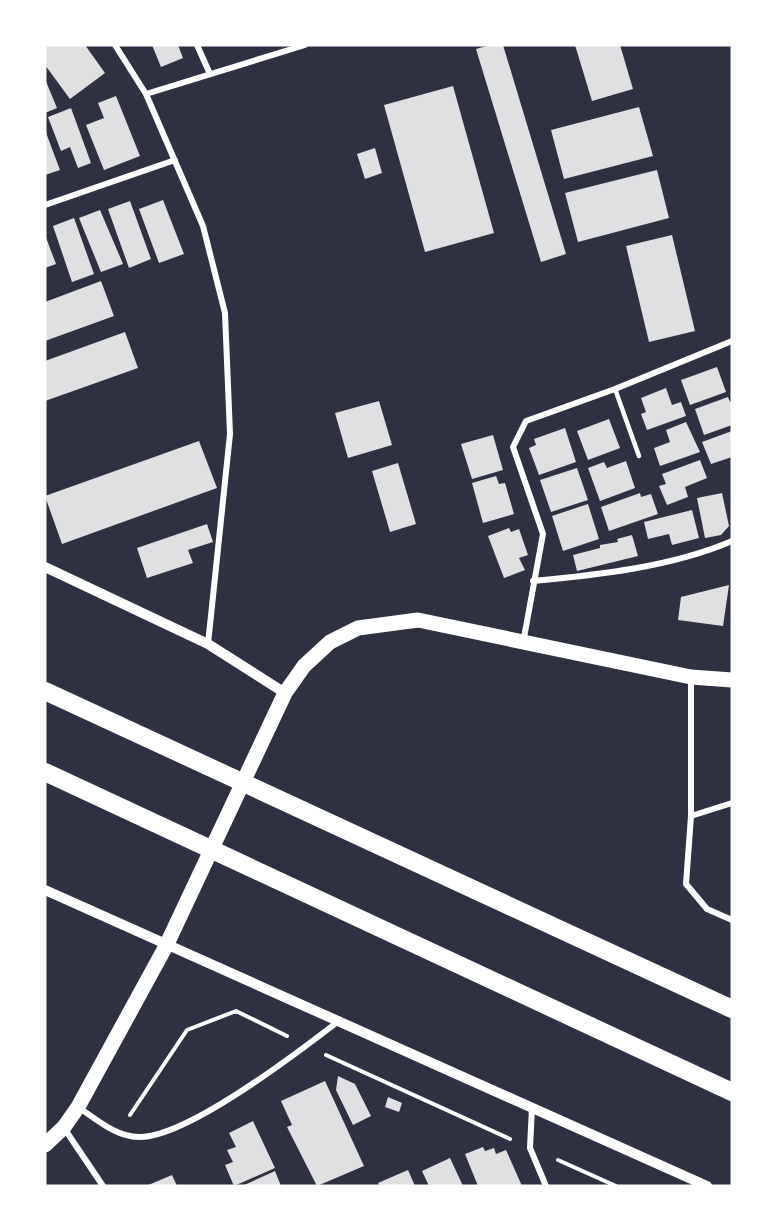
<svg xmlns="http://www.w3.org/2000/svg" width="777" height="1231" viewBox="0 0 777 1231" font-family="'Exo 2',sans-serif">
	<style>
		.building { fill: #e0e0e3 }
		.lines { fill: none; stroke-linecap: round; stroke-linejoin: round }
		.path { stroke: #fff; stroke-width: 4 }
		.service { stroke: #fff; stroke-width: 4.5 }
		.minor { stroke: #fff; stroke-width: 6 }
		.tertiary { stroke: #fff; stroke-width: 10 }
		.primary { stroke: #fff; stroke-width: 15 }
		.motorway { stroke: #fff; stroke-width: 18 }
	</style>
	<rect width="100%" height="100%" fill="#2d3142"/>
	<path class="building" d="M45,45H85L105,73L70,99L45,65Z
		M152,45H178L183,58L161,67Z
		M490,45H503L566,254L541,262L476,49Z
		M575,45H620L633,89L592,101Z
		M45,79L57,108L45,113Z
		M453,86L494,233L425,252L384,105Z
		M116,96L140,156L104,170L86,125L104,118L98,103Z
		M639,107L653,156L564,179L551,130Z
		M71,108L91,163L78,168L70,147L61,151L48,117Z
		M45,130L60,170L45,175Z
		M375,148L382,173L365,179L357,154Z
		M657,170L669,218L578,242L565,193Z
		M163,200L184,254L159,263L139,209Z
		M130,201L151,259L129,268L108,209Z
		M100,210L123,264L101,272L79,218Z
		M74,218L94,274L72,282L53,226Z
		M45,235L56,264L45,268Z
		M672,235L695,331L649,342L626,246Z
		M101,281L114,316L45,341V302Z
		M125,332L138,368L45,401V361Z
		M717,367L726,392L690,405L681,380Z
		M666,388L672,405L681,402L686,416L647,430L641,414L646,412L641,398Z
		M728,397L730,402L732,401V425L704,435L695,409Z
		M379,401L392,445L348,458L335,413Z
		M609,419L620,448L588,460L577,431Z
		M686,422L700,452L660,466L654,448L670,442L666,430Z
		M565,428L576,462L539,475L529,448L536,445L534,439Z
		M732,431V457L711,464L702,442Z
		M493,435L503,470L472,479L461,444Z
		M199,441L217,488L62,544L45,496Z
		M700,460L707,478L685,487L688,497L667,505L659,486L666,484L662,474Z
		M626,461L635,488L600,501L588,468L604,462L607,468Z
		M398,463L416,524L390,532L372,471Z
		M577,468L588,500L551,512L540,480Z
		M496,476L499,484L505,483L514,514L483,523L472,483Z
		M640,493L641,497L651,494L658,514L609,531L601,507Z
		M722,493L729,526L721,535L705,538L697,498Z
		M588,504L599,539L563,551L552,516Z
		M692,510L699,538L672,545L669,534L648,539L644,522Z
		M207,524L213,542L188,550L193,563L147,578L137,548Z
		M509,528L511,532L519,529L528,555L519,558L525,570L504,578L488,536Z
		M632,535L638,556L577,571L573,555L600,548V545L618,542L617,539Z
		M729,585L723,626L678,620L681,597Z
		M338,1076L355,1084L371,1116L353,1125L336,1090Z
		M325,1081L364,1166L317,1186L287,1127L292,1125L281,1101Z
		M388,1097L402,1103L399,1112L385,1107Z
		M253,1121L275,1168L234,1186L225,1165L233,1162L227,1150L236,1147L229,1133Z
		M483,1147L485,1151L494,1148L496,1154L506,1150L522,1186H478L465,1154Z
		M450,1158L463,1186H429L422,1171Z
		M408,1170L415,1186H380L378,1183Z
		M275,1171L281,1186H242Z
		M172,1175L177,1186H146Z"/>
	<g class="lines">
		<path class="path" d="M326,1055L510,1139
			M130,1115L187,1030L236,1011L287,1036
			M558,1160L616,1186"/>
		<path class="service" d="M615,389L639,456"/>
		<path class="minor" d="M115,45L146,94L203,226L225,313L230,434L208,644
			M197,45L210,74
			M146,94L305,45
			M45,205L175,160
			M533,581C597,575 672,567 732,541
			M523,643L543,534L513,447L526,421L615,389L732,341
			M691,678V816L686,884L707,909L732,920
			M691,816L732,803
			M78,1107C96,1119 116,1137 139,1137C187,1138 300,1051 340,1020
			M532,1107L530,1148L546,1186
			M64,1128L103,1186"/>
		<path class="tertiary" d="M45,567L208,644L285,693
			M45,890L707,1186"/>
		<path class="primary" d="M45,1145L64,1127L78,1107L166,946L285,693L304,666L330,642L358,628L418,620L691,677L732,680"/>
		<path class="motorway" d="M45,691L732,1009
			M45,772L732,1092"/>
	</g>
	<rect width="777" height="1231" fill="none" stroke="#ffffff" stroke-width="93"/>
</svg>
